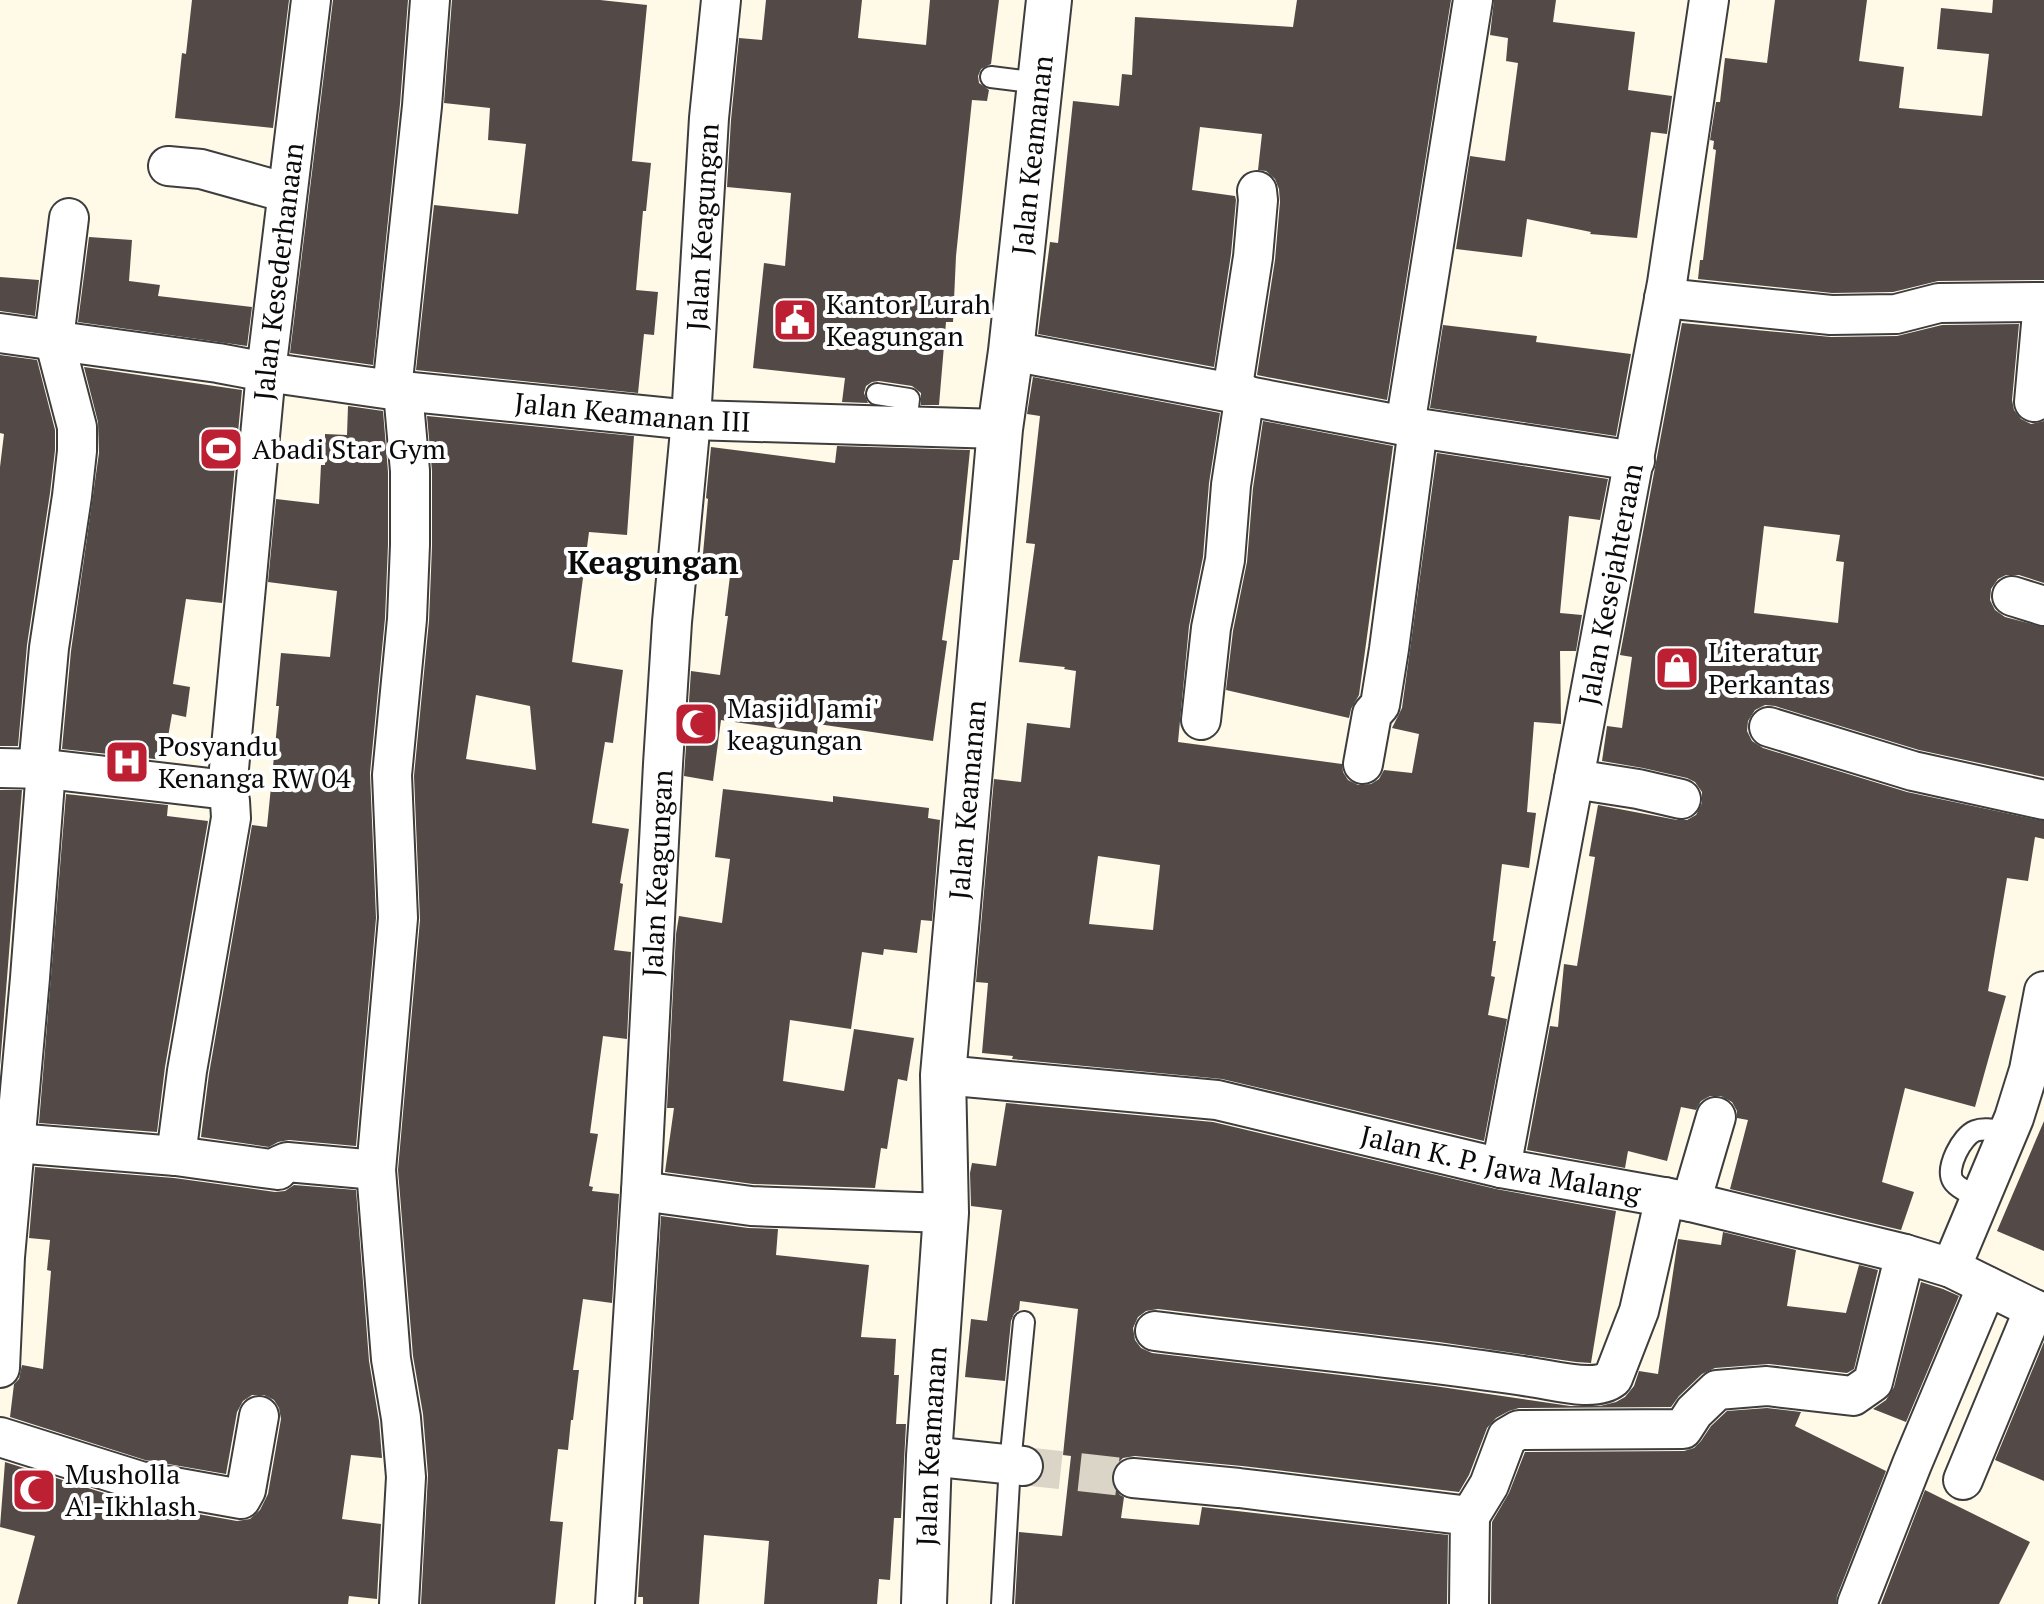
<svg xmlns="http://www.w3.org/2000/svg" width="2044" height="1604" viewBox="0 0 2044 1604" font-family="'PT Serif',serif">
	<style>
		.building { fill: #534a47; fill-rule: evenodd }
		.lines { fill: none; stroke-linecap: round; stroke-linejoin: round }
		.minor-tunnel { stroke: #dad5c7; stroke-width: 38; stroke-dasharray: 38 19; stroke-linecap: butt }
		.service-casing { stroke: #3d3d3d; stroke-width: 24 }
		.minor-casing { stroke: #3d3d3d; stroke-width: 42 }
		.tertiary-casing { stroke: #3d3d3d; stroke-width: 48 }
		.service { stroke: #fff; stroke-width: 20 }
		.minor { stroke: #fff; stroke-width: 38 }
		.tertiary { stroke: #fff; stroke-width: 44 }
		.labels { text-anchor: middle; stroke-width: 8; stroke-linejoin: round; paint-order: stroke }
		.street-label { font-size: 28px; fill: #0a0a0a; stroke: #fff }
		.poi-label { font-size: 28px; fill: #0a0a0a; stroke: #fff; text-anchor: start }
		.quarter-label { font-size: 32px; font-weight: bold; fill: #0a0a0a; stroke: #fff }
	</style>
	<rect width="100%" height="100%" fill="#fff9e8"/>
	<path class="building" d="M192,0H289L273,128L175,118L182,53L186,54Z
		M333,0H408L400,104L373,365L290,353Z
		M452,0H600L647,5L632,161L651,163L646,211H643L636,290L658,292L654,335L644,334L638,393L416,370L434,205L518,214L526,144L488,140L490,108L444,103Z
		M766,0H862L858,38L926,45L930,0H999L991,64L981,69L978,76L979,83L989,90L987,101L972,100L956,256L953,322H946L939,405H921V393L912,386L879,381L872,382L866,386L864,393L868,403L842,402L845,378L753,368L764,263L785,266L791,193L727,187L731,120L739,38L762,40Z
		M1297,0H1451L1387,400L1257,375L1275,260L1280,202L1279,189L1275,179L1266,171L1258,170L1262,134L1200,127L1192,190L1235,196L1236,200L1231,254L1214,367L1038,334L1050,242L1058,243L1073,101L1119,106L1122,74L1132,75L1135,17L1293,27Z
		M1494,0H1556L1553,22L1635,32L1628,90L1672,96L1667,134L1651,132L1637,238L1590,234L1591,232L1527,219L1522,257L1456,249L1470,156L1505,161L1518,63L1506,61L1508,38L1490,35Z
		M1775,0H1867L1859,61L1904,67L1899,108L1982,116L1989,54L1937,49L1941,8L1992,13L1993,0H2044V280L1938,281L1893,292L1832,293L1698,279L1700,260H1703L1716,150L1713,149L1714,141L1710,140L1716,102H1720L1725,58L1767,63Z
		M89,237L132,240L129,281L160,285L158,296L252,307L247,346L78,322Z
		M0,277L39,280L35,316L0,311Z
		M1682,323L1831,337L1897,336L1942,325L2019,324L2012,400L2014,410L2021,419L2031,424L2044,421V583L2019,575H2006L1998,579L1991,589L1990,600L1995,610L2005,617L2044,627V777L1919,750L1775,706L1765,705L1755,710L1748,721L1747,731L1752,741L1763,748L1907,792L2044,821V839L2035,837L2028,881L2007,878L1988,991L2006,996L1975,1107L1905,1088L1882,1182L1914,1192L1901,1230L1730,1189L1748,1120L1737,1118V1111L1732,1102L1721,1096H1710L1701,1101L1696,1110L1681,1107L1667,1161L1628,1151L1625,1168L1527,1150L1550,1026L1558,1027L1564,964L1577,966L1595,857L1589,856L1598,805L1677,820H1687L1696,815L1702,803V792L1695,782L1687,778L1643,768L1602,761L1607,726L1622,728L1632,657L1620,655ZM1764,526L1840,535L1836,561L1844,562L1838,623L1754,613Z
		M1443,325L1537,336L1536,342L1631,354L1616,436L1430,408Z
		M0,355L37,360L55,430V450L50,493L27,645L18,746H0V467L4,434L0,433Z
		M84,367L242,390L222,603L186,599L173,684L190,687L186,717L172,714L164,760L62,749L71,651L99,453L98,422Z
		M1033,377L1220,413L1209,483L1203,557L1189,626L1178,742L1342,764L1343,772L1348,780L1358,785L1371,784L1379,779L1384,770L1412,773L1419,734L1392,728L1402,708L1437,453L1608,479L1600,520L1569,516L1560,613L1582,615L1576,651H1560L1561,724L1534,722L1527,812L1536,813L1529,868L1502,864L1493,941H1496L1491,976L1495,977L1488,1015L1507,1019L1484,1141L1222,1079L1012,1059L1013,1056L982,1053L988,983L976,982L994,779L1021,782L1027,723L1070,728L1076,671L1064,669L1065,667L1019,662L1035,544L1026,543L1040,416L1027,414ZM1098,856L1160,865L1153,930L1089,924Z
		M348,406L383,411L388,472V545L385,618L370,773L376,918L356,1146L289,1140L278,1142L269,1147L201,1137L209,1074L252,825L267,827L279,706H276L281,653L330,657L337,591L268,582L276,499L319,504L321,465H325V434L347,435Z
		M427,416L634,436L627,535L589,532L572,662L623,670L613,743L605,742L592,823L629,829L620,883L623,884L614,950L631,952L627,1039L603,1036L590,1133L598,1134L589,1186L593,1187L592,1191L619,1194L612,1303L583,1299L573,1370H579L573,1420H571L568,1450L558,1449L550,1521L563,1522L555,1604H421L428,1475L423,1414L413,1356L398,1170L420,920L414,776L429,621L432,546V471ZM476,695L530,706L536,770L466,759Z
		M1263,421L1393,446L1359,695L1351,709L1349,718L1226,690L1233,631L1247,562L1253,488Z
		M837,446L970,450L959,560H953L942,640L947,641L933,741L818,724L817,734L721,720L713,781L684,776L691,671L720,675L728,616H725L731,568L702,565L708,499L706,498L711,447L835,463Z
		M723,789L833,802V796L929,808L928,818L940,820L932,921L921,920L917,953L884,949L883,955L862,952L851,1029L790,1020L783,1081L844,1091L854,1029L914,1038L907,1081L898,1079L887,1149L881,1148L875,1188L753,1184L665,1172L674,1108H667L676,934L679,916L722,923L730,859L715,857Z
		M0,790H22L0,1066Z
		M66,794L168,805L167,816L208,821L165,1067L157,1132L39,1123Z
		M1006,1103L1213,1122L1496,1189L1616,1211L1591,1363L1576,1362L1439,1342L1158,1309L1146,1311L1138,1317L1133,1328L1135,1340L1141,1348L1152,1353L1434,1386L1570,1406H1600L1616,1402L1625,1397L1634,1386L1639,1371L1658,1374L1678,1239L1721,1245L1723,1232L1796,1250L1787,1306L1846,1313L1859,1265L1878,1270L1854,1369L1847,1373L1769,1364L1715,1368L1702,1374L1679,1396L1671,1407L1519,1408L1509,1411L1496,1418L1487,1428L1469,1475L1459,1492L1242,1466L1135,1456L1123,1458L1115,1466L1111,1477L1113,1486L1120,1495L1124,1497L1121,1518L1199,1525L1202,1507L1448,1535L1447,1604H1015L1019,1532L1062,1536L1071,1456L1063,1455L1078,1309L1020,1301L1019,1310L1014,1314L1011,1321L1005,1381L965,1377L971,1319L987,1321L1002,1210L971,1206L970,1173L972,1163L996,1166Z
		M2044,1121V1251L1997,1231Z
		M35,1167L174,1178L275,1192L285,1191L294,1185L356,1190L369,1361L379,1421L382,1458L351,1455L342,1519L381,1524L377,1599L349,1596L348,1604H17L35,1536L0,1527L5,1462L136,1503L237,1521L250,1519L260,1510L268,1494L281,1419L279,1408L274,1400L264,1395H252L243,1401L237,1412L226,1474L145,1460L10,1417L14,1384L19,1379L22,1365L43,1369L51,1271L47,1270L50,1240L29,1238Z
		M661,1216L748,1228L778,1229L776,1255L869,1265L861,1337L896,1339L894,1375H899L896,1424H906L901,1518H894L890,1580L879,1579L877,1604H764L769,1541L704,1535L699,1604H643V1597H638Z
		M1921,1282L1943,1289L1959,1296L1906,1422L1873,1409L1886,1400L1894,1387Z
		M2044,1342V1481L1995,1460Z
		M1767,1408L1801,1412L1795,1426L1886,1471L1837,1596L1836,1604H1491L1492,1522L1509,1493L1525,1452L1684,1451L1694,1448L1701,1441L1711,1426L1727,1411Z
		M1925,1490L2030,1542L1999,1604H1881Z"/>
	<g class="lines">
		<path class="minor-tunnel" d="M1023,1466L1133,1478"/>
		<g class="service-casing">
			<path id="service" d="M991,77L1040,83
				M877,394L909,399L906,426
				M1981,1198C1973,1194 1958,1189 1953,1181C1945,1168 1962,1136 1975,1131C1985,1127 1998,1131 2008,1132
				M1002,1604L1010,1464L1024,1322"/>
		</g>
		<g class="minor-casing">
			<g id="minor">
				<path d="M168,166L201,169L287,193"/>
				<path d="M1664,298L1831,315L1896,314L1939,303L2044,302"/>
				<path id="s1" d="M0,333L218,363L266,372L392,390L691,420L1000,429"/>
				<path d="M1011,351L1405,426L1635,461"/>
				<path d="M392,390L422,106L430,0"/>
				<path d="M1232,392L1253,257L1258,200L1257,191"/>
				<path d="M2034,402L2043,302"/>
				<path d="M1405,426L1473,0"/>
				<path d="M2012,596L2044,606"/>
				<path d="M1201,720L1211,628L1225,560L1231,485L1245,394"/>
				<path d="M1769,727L1913,771L2044,800"/>
				<path d="M1363,764L1372,714L1380,705L1389,649L1418,428"/>
				<path d="M0,768L46,769L227,790"/>
				<path d="M38,768L49,648L72,496L77,451V427L54,339L69,218"/>
				<path d="M1574,779L1638,789L1681,799"/>
				<path id="s2" d="M943,1075L1217,1100L1501,1168L1691,1202L1905,1254L1951,1268L2044,1314"/>
				<path d="M15,1143L176,1156L278,1170L280,1165L287,1162L376,1170"/>
				<path id="s3" d="M176,1156L187,1071L231,818L230,801L227,790L266,372L311,0"/>
				<path id="s4" d="M1501,1168L1667,283L1709,0"/>
				<path d="M641,1191L751,1206L946,1213"/>
				<path d="M1691,1202L1716,1117"/>
				<path d="M1951,1268L2014,1118L2029,1070L2044,991"/>
				<path d="M1155,1331C1280,1347 1406,1358 1530,1377C1553,1380 1595,1393 1613,1378L1639,1311L1665,1197"/>
				<path d="M0,1368L5,1257L30,978L46,769"/>
				<path d="M0,1437L140,1481L241,1499L246,1490L259,1416"/>
				<path d="M929,1456L1023,1466"/>
				<path d="M1133,1478L1239,1488L1470,1516L1469,1604"/>
				<path d="M1963,1480L2034,1309"/>
				<path d="M1470,1516L1489,1485L1507,1437L1519,1430L1683,1429L1694,1412L1717,1390L1767,1386L1853,1396L1873,1382L1905,1254"/>
				<path d="M399,1604L406,1477L401,1418L391,1359L376,1170L398,918L392,775L407,619L410,545V471L403,391"/>
				<path id="s5" d="M615,1604L641,1191L663,764L672,622L691,420L709,118L721,0"/>
				<path d="M1857,1604L1912,1464L1987,1286"/>
			</g>
		</g>
		<g class="tertiary-casing">
			<g id="tertiary">
				<path id="s6" d="M924,1604L929,1456L946,1213L943,1075L1000,429L1011,351L1049,0"/>
			</g>
		</g>
		<use href="#service" class="service"/>
		<use href="#minor" class="minor"/>
		<use href="#tertiary" class="tertiary"/>
	</g>
	<defs>
		<g id="civic-square" transform="scale(2.3)"><rect x="-9" y="-9" width="18" height="18" rx="4" fill="#bd2033" stroke="#fff"/><path d="M-.6-6.5H3V-4.5H.6V-3L4-1V1h2V6H-6V1h2V-1L-.6-3ZM-1.2 2.5V6h2.4V2.5Z" fill="#fff"/></g>
		<g id="stadium-square" transform="scale(2.3)"><rect x="-9" y="-9" width="18" height="18" rx="4" fill="#bd2033" stroke="#fff"/><path d="M0-5a6.5 5 0 1 0 0 10a6.5 5 0 1 0 0-10ZM-3.5-1.8h7v3.6h-7Z" fill="#fff"/></g>
		<g id="shop-square" transform="scale(2.3)"><rect x="-9" y="-9" width="18" height="18" rx="4" fill="#bd2033" stroke="#fff"/><path d="M-5-2.5h2.3a2.7 3.5 0 0 1 5.4 0H5L5.5 6h-11ZM-1.5-2.5h3a1.5 2.3 0 0 0-3 0Z" fill="#fff"/></g>
		<g id="mosque-square" transform="scale(2.3)"><rect x="-9" y="-9" width="18" height="18" rx="4" fill="#bd2033" stroke="#fff"/><path d="M3.5-4.9A6 6 0 1 0 3.5 4.9A5 5 0 1 1 3.5-4.9Z" fill="#fff"/></g>
		<g id="hospital-square" transform="scale(2.3)"><rect x="-9" y="-9" width="18" height="18" rx="4" fill="#bd2033" stroke="#fff"/><path d="M-5-5h3v3.5h4V-5h3V5h-3V1.5h-4V5h-3Z" fill="#fff"/></g>
	</defs>
	<g fill-rule="evenodd">
		<use href="#civic-square" x="795" y="320"/>
		<use href="#stadium-square" x="221" y="449"/>
		<use href="#shop-square" x="1677" y="668"/>
		<use href="#mosque-square" x="696" y="724"/>
		<use href="#hospital-square" x="127" y="762"/>
		<use href="#mosque-square" x="34" y="1490"/>
	</g>
	<g class="labels">
		<g class="street-label">
			<text dy="10" stroke="none"><textPath href="#s6" startOffset="1454">Jalan Keamanan</textPath></text>
			<text dy="10" stroke="none"><textPath href="#s5" startOffset="1380">Jalan Keagungan</textPath></text>
			<text dy="10" stroke="none"><textPath href="#s3" startOffset="892">Jalan Kesederhanaan</textPath></text>
			<text dy="10" stroke="none"><textPath href="#s1" startOffset="638">Jalan Keamanan III</textPath></text>
			<text dy="10" stroke="none"><textPath href="#s4" startOffset="594">Jalan Kesejahteraan</textPath></text>
			<text dy="10" stroke="none"><textPath href="#s6" startOffset="806">Jalan Keamanan</textPath></text>
			<text dy="10" stroke="none"><textPath href="#s5" startOffset="732">Jalan Keagungan</textPath></text>
			<text dy="10" stroke="none"><textPath href="#s2" startOffset="566">Jalan K. P. Jawa Malang</textPath></text>
			<text dy="10" stroke="none"><textPath href="#s6" startOffset="158">Jalan Keamanan</textPath></text>
		</g>
		<g class="poi-label">
			<text x="826" y="314">Kantor Lurah<tspan x="826" dy="32">Keagungan</tspan></text>
			<text x="252" y="459">Abadi Star Gym</text>
			<text x="1708" y="662">Literatur<tspan x="1708" dy="32">Perkantas</tspan></text>
			<text x="727" y="718">Masjid Jami'<tspan x="727" dy="32">keagungan</tspan></text>
			<text x="158" y="756">Posyandu<tspan x="158" dy="32">Kenanga RW 04</tspan></text>
			<text x="65" y="1484">Musholla<tspan x="65" dy="32">Al-Ikhlash</tspan></text>
		</g>
		<g class="quarter-label">
			<text x="653" y="574">Keagungan</text>
		</g>
	</g>
</svg>
